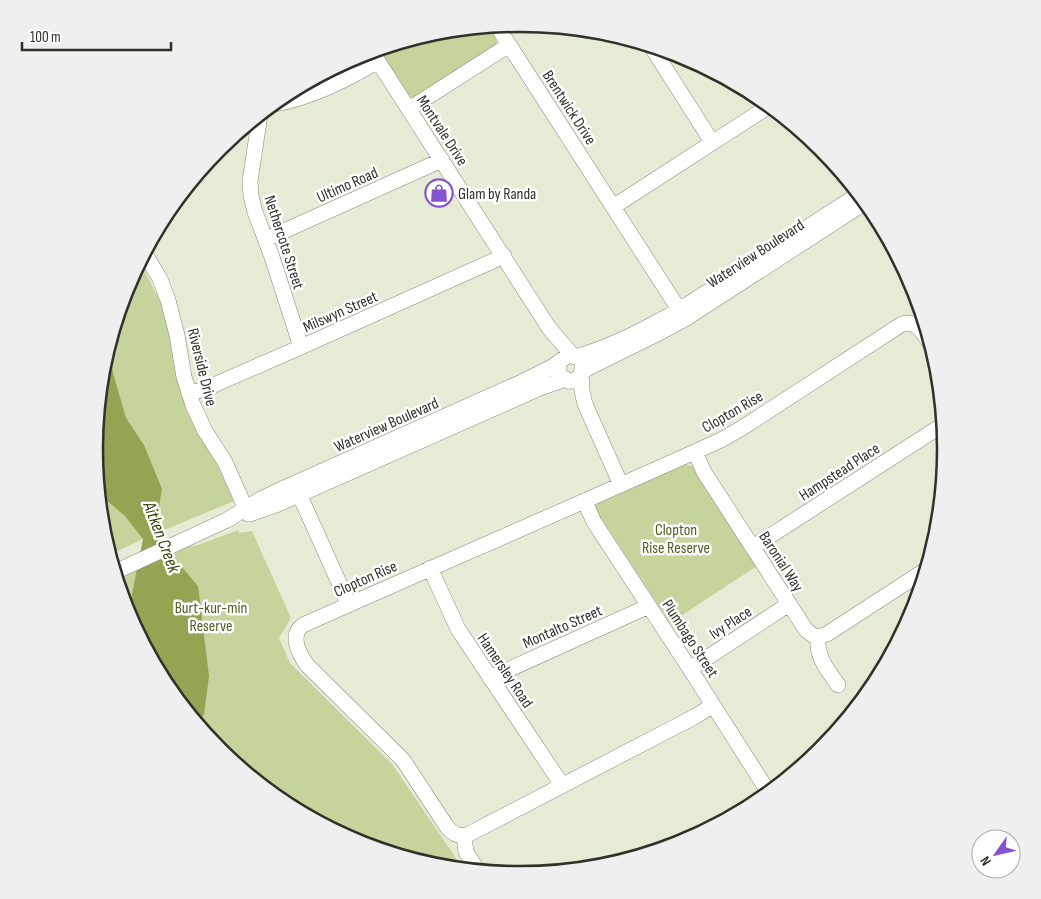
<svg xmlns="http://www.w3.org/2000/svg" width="1041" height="899" viewBox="0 0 1041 899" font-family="'Sofia Sans Condensed',sans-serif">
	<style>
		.green { fill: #c5d39c }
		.water { fill: #93a453 }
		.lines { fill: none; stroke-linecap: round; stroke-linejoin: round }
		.minor-casing { stroke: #868c77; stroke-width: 16 }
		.minor { stroke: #fff; stroke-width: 15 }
		.labels { text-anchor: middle; stroke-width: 5; stroke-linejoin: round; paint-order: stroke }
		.street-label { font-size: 16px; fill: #303229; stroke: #fff }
		.poi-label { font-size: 16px; fill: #303229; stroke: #fff; text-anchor: start }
		.park-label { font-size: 16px; fill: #515d22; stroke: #fff }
		.water-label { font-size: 18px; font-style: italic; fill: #374100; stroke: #fff }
		.rim { fill: none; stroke: #303229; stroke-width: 2.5 }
	</style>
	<rect width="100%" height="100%" fill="#e5ebd4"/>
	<path class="green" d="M490,27C495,34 499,38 495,47L413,98L406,93L378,50L438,32Z
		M140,262L162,305L211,452L234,501L143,539L110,555L103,532L95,449L103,366L127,286Z
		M685,464L695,467L757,566L670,623L595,509L598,501Z
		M238,530L239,533L252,531L291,618L279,638L290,663L392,764L464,870L437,867L357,843L284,803L219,750L166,686L127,612L117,579L177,550L191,546L198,545Z"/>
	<path class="water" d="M109,346L113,373L126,418L144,445L162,489L154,535L198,586L209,676L204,714L197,723L166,686L128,614L143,539L125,516L99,494L95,449L103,366Z"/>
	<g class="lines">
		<g class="minor-casing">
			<path id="minor" d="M497,26L685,319
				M651,46L712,142
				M372,52L549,328L573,356
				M274,104C308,99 349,79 378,61
				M409,109L509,45
				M260,115L250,181L251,196L255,212L272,257L301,347
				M613,207L769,106
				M266,239L442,160
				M145,254L160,279L168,300L177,335L184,377L193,405L205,431L225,462L248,514
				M575,357C612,347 646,328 679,310L859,194
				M582,372L588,368L661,332L685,319L866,202
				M581,374L582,391L585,404L621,485
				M189,394L207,388L301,347L504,256
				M695,452L704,472L806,630L814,636L818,637
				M296,487L349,605
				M585,502L594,522L690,669L769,793
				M250,514L276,505L540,388L566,379
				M753,547L944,424
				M430,568L458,629L562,785
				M115,572L227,520L261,499L284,488L524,381L552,367L567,356C594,353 581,392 563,378C558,374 558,368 559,363
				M818,637L827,634L927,569
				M818,637C816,657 827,669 838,685
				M690,669L789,604
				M490,678L649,606
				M713,705L696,716L469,834C459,838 453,834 447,827L403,760L307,665C299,654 289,635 303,625C442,563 582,503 721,440L742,428L902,324C918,319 925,336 932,347
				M464,836L466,852L478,871"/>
		</g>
		<use href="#minor" class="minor"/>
	</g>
	<defs>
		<g id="shop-ring" transform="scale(1.4375)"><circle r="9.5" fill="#fff" stroke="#8554cd" stroke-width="1.5"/><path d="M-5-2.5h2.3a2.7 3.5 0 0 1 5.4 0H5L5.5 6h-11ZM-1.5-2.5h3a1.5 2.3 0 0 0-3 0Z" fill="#8554cd"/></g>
	</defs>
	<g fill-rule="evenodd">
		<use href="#shop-ring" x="439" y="193"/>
	</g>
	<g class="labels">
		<g class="street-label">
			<text transform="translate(570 107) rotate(57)" y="6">Brentwick Drive</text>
			<text transform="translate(443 130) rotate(57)" y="6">Montvale Drive</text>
			<text transform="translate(347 184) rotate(-24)" y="6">Ultimo Road</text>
			<text transform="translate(285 242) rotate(72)" y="6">Nethercote Street</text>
			<text transform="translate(755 253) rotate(-33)" y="6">Waterview Boulevard</text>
			<text transform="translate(340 311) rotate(-24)" y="6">Milswyn Street</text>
			<text transform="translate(203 367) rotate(76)" y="6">Riverside Drive</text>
			<text transform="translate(732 411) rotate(-30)" y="6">Clopton Rise</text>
			<text transform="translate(386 424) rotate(-24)" y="6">Waterview Boulevard</text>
			<text transform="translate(839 471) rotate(-33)" y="6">Hampstead Place</text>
			<text transform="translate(782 561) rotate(57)" y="6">Baronial Way</text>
			<text transform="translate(365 578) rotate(-24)" y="6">Clopton Rise</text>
			<text transform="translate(730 622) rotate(-33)" y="6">Ivy Place</text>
			<text transform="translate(562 626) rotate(-24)" y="6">Montalto Street</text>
			<text transform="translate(691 638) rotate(57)" y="6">Plumbago Street</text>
			<text transform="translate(506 670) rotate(56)" y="6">Hamersley Road</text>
		</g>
		<g class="poi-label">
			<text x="458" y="199">Glam by Randa</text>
		</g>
		<g class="park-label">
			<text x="676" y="535">Clopton<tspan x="676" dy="18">Rise Reserve</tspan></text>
			<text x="211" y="613">Burt-kur-min<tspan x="211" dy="18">Reserve</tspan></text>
		</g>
		<g class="water-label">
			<text transform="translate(162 537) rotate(69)" y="6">Aitken Creek</text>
		</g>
	</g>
	<path d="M0 0H1041V899H0ZM103 449a417 417 0 1 1 834 0a417 417 0 1 1-834 0Z" fill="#eeefee" fill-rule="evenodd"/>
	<path class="rim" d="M103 449a417 417 0 1 1 834 0a417 417 0 1 1-834 0Z"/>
	<g transform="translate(996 854) rotate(236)"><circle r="24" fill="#ffffff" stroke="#acada9"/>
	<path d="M0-4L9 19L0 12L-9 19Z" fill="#8554cd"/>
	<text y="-8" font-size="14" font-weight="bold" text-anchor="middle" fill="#303229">N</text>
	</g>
	<path d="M22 42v8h149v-8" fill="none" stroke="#303229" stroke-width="2.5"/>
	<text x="30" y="42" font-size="15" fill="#303229" stroke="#ffffff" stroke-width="4" paint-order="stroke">100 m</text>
</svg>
